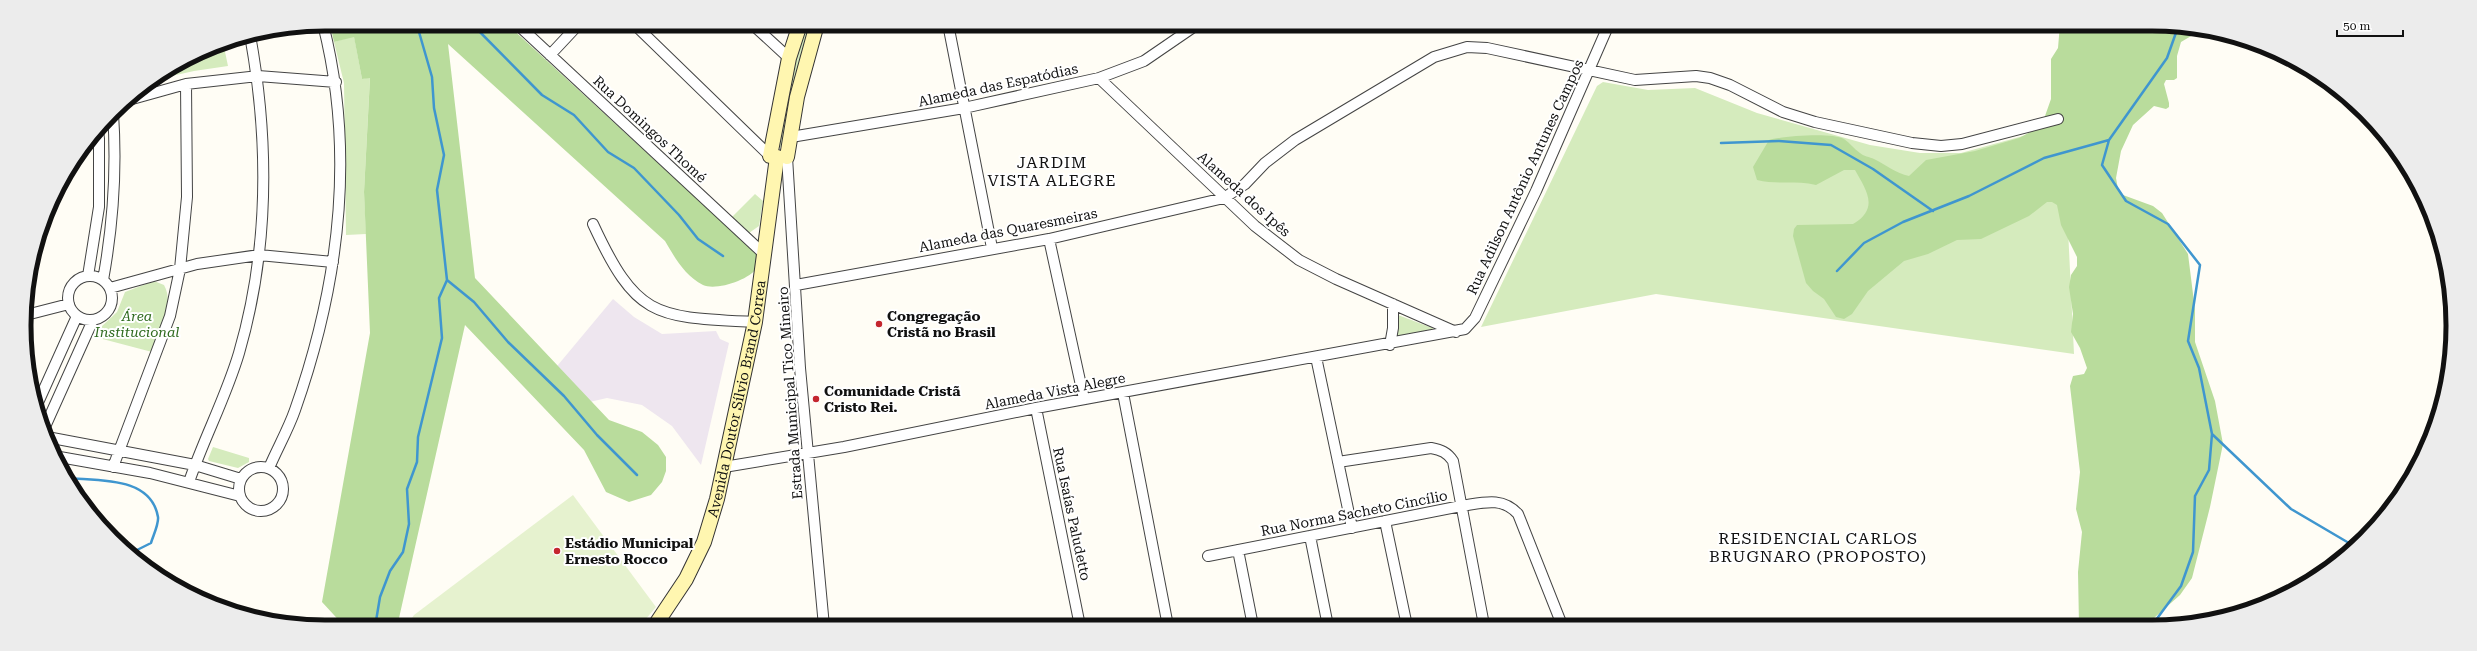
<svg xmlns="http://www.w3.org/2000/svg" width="2477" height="651" viewBox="0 0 2477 651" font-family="'Roboto Serif',serif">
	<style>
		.industrial { fill: #eee6ef }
		.green { fill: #d5ebbd }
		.forest { fill: #b9dc9c }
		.pitch { fill: #e6f2cf }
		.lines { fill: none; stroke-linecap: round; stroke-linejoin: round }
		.stream { stroke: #3f96cf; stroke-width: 2.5 }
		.street-casing { stroke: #444; stroke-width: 12 }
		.secondary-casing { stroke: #333; stroke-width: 16 }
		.street { stroke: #fff; stroke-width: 10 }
		.secondary { stroke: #fff6b0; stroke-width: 14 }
		.poi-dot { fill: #c4262e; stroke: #fff; stroke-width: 1.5 }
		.labels { text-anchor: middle; stroke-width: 4; stroke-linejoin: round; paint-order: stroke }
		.street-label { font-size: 14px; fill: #111; stroke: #fff }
		.park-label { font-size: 14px; font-style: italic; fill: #2f6b1f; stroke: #fff }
		.poi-label { font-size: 14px; font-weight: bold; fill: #111; stroke: #fff; text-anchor: start }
		.quarter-label { font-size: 16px; letter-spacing: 1px; fill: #111; stroke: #fff }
		.rim { fill: none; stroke: #111; stroke-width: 5 }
	</style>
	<rect width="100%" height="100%" fill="#fffdf5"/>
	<path class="industrial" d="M613,299L634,317L662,334L716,331L720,339L729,343L701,465L672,426L642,405L607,398L585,403L553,371Z"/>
	<path class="green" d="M806,24H812L783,146L778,148L800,39Z
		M354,36L362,79L370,77L364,192L366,234L346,235L344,83L334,42Z
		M224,47L228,66L194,71L158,79L204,51Z
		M1603,82L1648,90L1695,88L1757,113L1870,145L1920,153H1961L2063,125L2074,354L1656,294L1481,327L1597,86Z
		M755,194L763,201L759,226L749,233L731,218Z
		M154,281L164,285C175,305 160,332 152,352L95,337L100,328L117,312L125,292Z
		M1398,315L1435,329V331L1398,338Z
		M213,447L249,458V462L238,468L209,461L208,459Z
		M1030,620L1031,626H997V625Z"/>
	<path class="forest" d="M330,24H507L759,256C759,260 759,265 757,268C749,280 716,291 703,285C685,276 675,258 665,241L448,44L475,278L609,420L642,432L658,445L666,457V471L662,482L651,495L629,502L606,492L584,450L465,325L397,627H345L322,602L370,333L364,192L370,78L362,79L354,37L334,42Z
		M2060,24H2151L2203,29L2181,42L2177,56V78L2174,80H2166L2164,84L2169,103V107L2166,109L2154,106L2133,125L2121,151L2116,178L2118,189L2123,195L2153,206L2162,213L2188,254L2195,310V342L2215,401L2223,444L2210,507L2192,578L2180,595L2154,618L2150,625H2079L2078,572L2082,532L2076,509L2080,472L2070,386L2073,376L2084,374L2087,368L2080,348L2071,332L2073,314L2069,287L2071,275L2077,266V257L2061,225L2057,205L2052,202H2047L2029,216L1981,239L1957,240L1928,254L1904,261L1868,291L1852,314L1844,319L1836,317L1824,299L1813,291L1806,283L1793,236L1794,229L1797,225L1853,224C1880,208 1866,190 1855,170H1844L1816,185C1796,180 1777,185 1757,180L1753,167L1769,140C1783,136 1832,132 1844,139C1850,143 1854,149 1860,153C1863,156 1870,157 1874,159C1886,165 1896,173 1909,176L1926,160L1975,151L2019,138L2034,130L2045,116L2051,99V59L2058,48Z"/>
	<path class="pitch" d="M573,495L656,607L639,627H406L414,615Z"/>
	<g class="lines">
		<path class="stream" d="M472,24L542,95L574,115L608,152L634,168L679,215L698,239L723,256
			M1721,143L1779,141L1831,145L1873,169L1933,211
			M1837,271L1864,243L1903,222L1969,196L2044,158L2109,140
			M447,280L474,302L508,342L564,396L597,435L637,475
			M2212,434L2291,509L2354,546
			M67,478C98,481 151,476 158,517C159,524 153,536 151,543L129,554
			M2153,624L2181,586L2193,552L2195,496L2209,470L2212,434L2199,368L2188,341L2200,265L2168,224L2126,201L2102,165L2109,140L2167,58L2178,27
			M375,627L380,597L390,571L403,552L409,524L407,489L417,462L418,437L442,338L439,298L447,280L437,190L444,155L434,108L432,77L419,32L421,24"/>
		<g class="street-casing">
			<path id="street" d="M517,24L764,254
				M634,24L770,156L787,157L800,368L824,626
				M752,24L789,58
				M948,24L992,248
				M550,55L579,24
				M1099,78L1255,226L1299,260L1336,279L1456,332
				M125,101L186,84L258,76L336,82
				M791,137L964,108L1099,78L1144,61L1198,24
				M593,224C637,319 655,317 755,322
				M1049,239L1084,399
				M68 298a22 22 0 1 1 44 0a22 22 0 1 1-44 0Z
				M88,276L99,207V139L98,130
				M103,280C113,225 117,170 113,113
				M796,285L1049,239L1224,198L1245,184L1265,163L1295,140L1434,57L1467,47L1487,48L1635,80L1696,76L1710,78L1730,85L1783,112L1815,122L1912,143L1941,146L1962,144L2058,119
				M110,288L197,264L259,255L333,262
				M26,315L69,304
				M1390,345L1393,328V304
				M1316,357L1352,528
				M1123,393L1168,626
				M36,407L77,316
				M1036,408L1080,626
				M44,429L93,320
				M47,437L195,465L241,479
				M54,456L150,473L240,496
				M1338,462L1431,448C1441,450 1447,452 1453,461L1484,625
				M239 489a22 22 0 1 1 44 0a22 22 0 1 1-44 0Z
				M113,467L170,316L180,269L187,197L186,84
				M724,467L844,447L1036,408L1465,329L1475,318L1536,191L1609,24
				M269,468C277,449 288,430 295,410C339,285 356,154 323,24
				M189,482C204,438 226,397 239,353C269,250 269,140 250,35
				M1385,521L1407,626
				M1310,536L1328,626
				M1238,550L1253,626
				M1208,556L1461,506C1482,503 1502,496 1518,514L1562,625"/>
		</g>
		<g class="secondary-casing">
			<g id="secondary">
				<path d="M770,156L789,58L800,24"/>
				<path d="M787,157L797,97L817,24"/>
				<path id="s1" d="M654,627L686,579L704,542L717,499L755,322L777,157"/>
			</g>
		</g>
		<use href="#street" class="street"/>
		<use href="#secondary" class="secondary"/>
	</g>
	<g class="poi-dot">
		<circle cx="879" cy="324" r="4"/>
		<circle cx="816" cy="399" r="4"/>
		<circle cx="557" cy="551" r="4"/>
	</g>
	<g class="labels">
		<g class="street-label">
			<text transform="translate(998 85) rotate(-12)" y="5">Alameda das Espatódias</text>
			<text transform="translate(650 129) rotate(43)" y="5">Rua Domingos Thomé</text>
			<text transform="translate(1525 177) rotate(-65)" y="5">Rua Adilson Antônio Antunes Campos</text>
			<text transform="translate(1244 194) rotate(42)" y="5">Alameda dos Ipês</text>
			<text transform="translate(1008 230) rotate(-11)" y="5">Alameda das Quaresmeiras</text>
			<text transform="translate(1055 391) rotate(-11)" y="5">Alameda Vista Alegre</text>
			<text transform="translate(790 393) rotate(-94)" y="5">Estrada Municipal Tico Mineiro</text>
			<text dy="5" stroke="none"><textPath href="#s1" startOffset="246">Avenida Doutor Sílvio Brand Correa</textPath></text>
			<text transform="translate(1354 513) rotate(-11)" y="5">Rua Norma Sacheto Cincílio</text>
			<text transform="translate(1072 514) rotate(78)" y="5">Rua Isaías Paludetto</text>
		</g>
		<g class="park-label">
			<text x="137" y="321">Área<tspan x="137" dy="16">Institucional</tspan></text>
		</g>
		<g class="poi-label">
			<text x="887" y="321">Congregação<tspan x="887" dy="16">Cristã no Brasil</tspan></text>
			<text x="824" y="396">Comunidade Cristã<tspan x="824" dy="16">Cristo Rei.</tspan></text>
			<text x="565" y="548">Estádio Municipal<tspan x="565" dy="16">Ernesto Rocco</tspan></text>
		</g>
		<g class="quarter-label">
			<text x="1052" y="168">JARDIM<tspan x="1052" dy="18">VISTA ALEGRE</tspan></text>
			<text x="1818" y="544">RESIDENCIAL CARLOS<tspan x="1818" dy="18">BRUGNARO (PROPOSTO)</tspan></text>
		</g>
	</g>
	<path d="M0 0H2477V651H0ZM325 31H2152A294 294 0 0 1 2446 325V326A294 294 0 0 1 2152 620H325A294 294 0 0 1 31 326V325A294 294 0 0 1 325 31Z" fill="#ececec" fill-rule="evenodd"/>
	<path class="rim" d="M325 31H2152A294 294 0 0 1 2446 325V326A294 294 0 0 1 2152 620H325A294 294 0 0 1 31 326V325A294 294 0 0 1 325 31Z"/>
	<path d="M2337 30v6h66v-6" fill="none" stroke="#111111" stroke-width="2"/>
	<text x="2343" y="30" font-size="12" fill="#111111" stroke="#ffffff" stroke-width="3" paint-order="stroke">50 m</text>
</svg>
